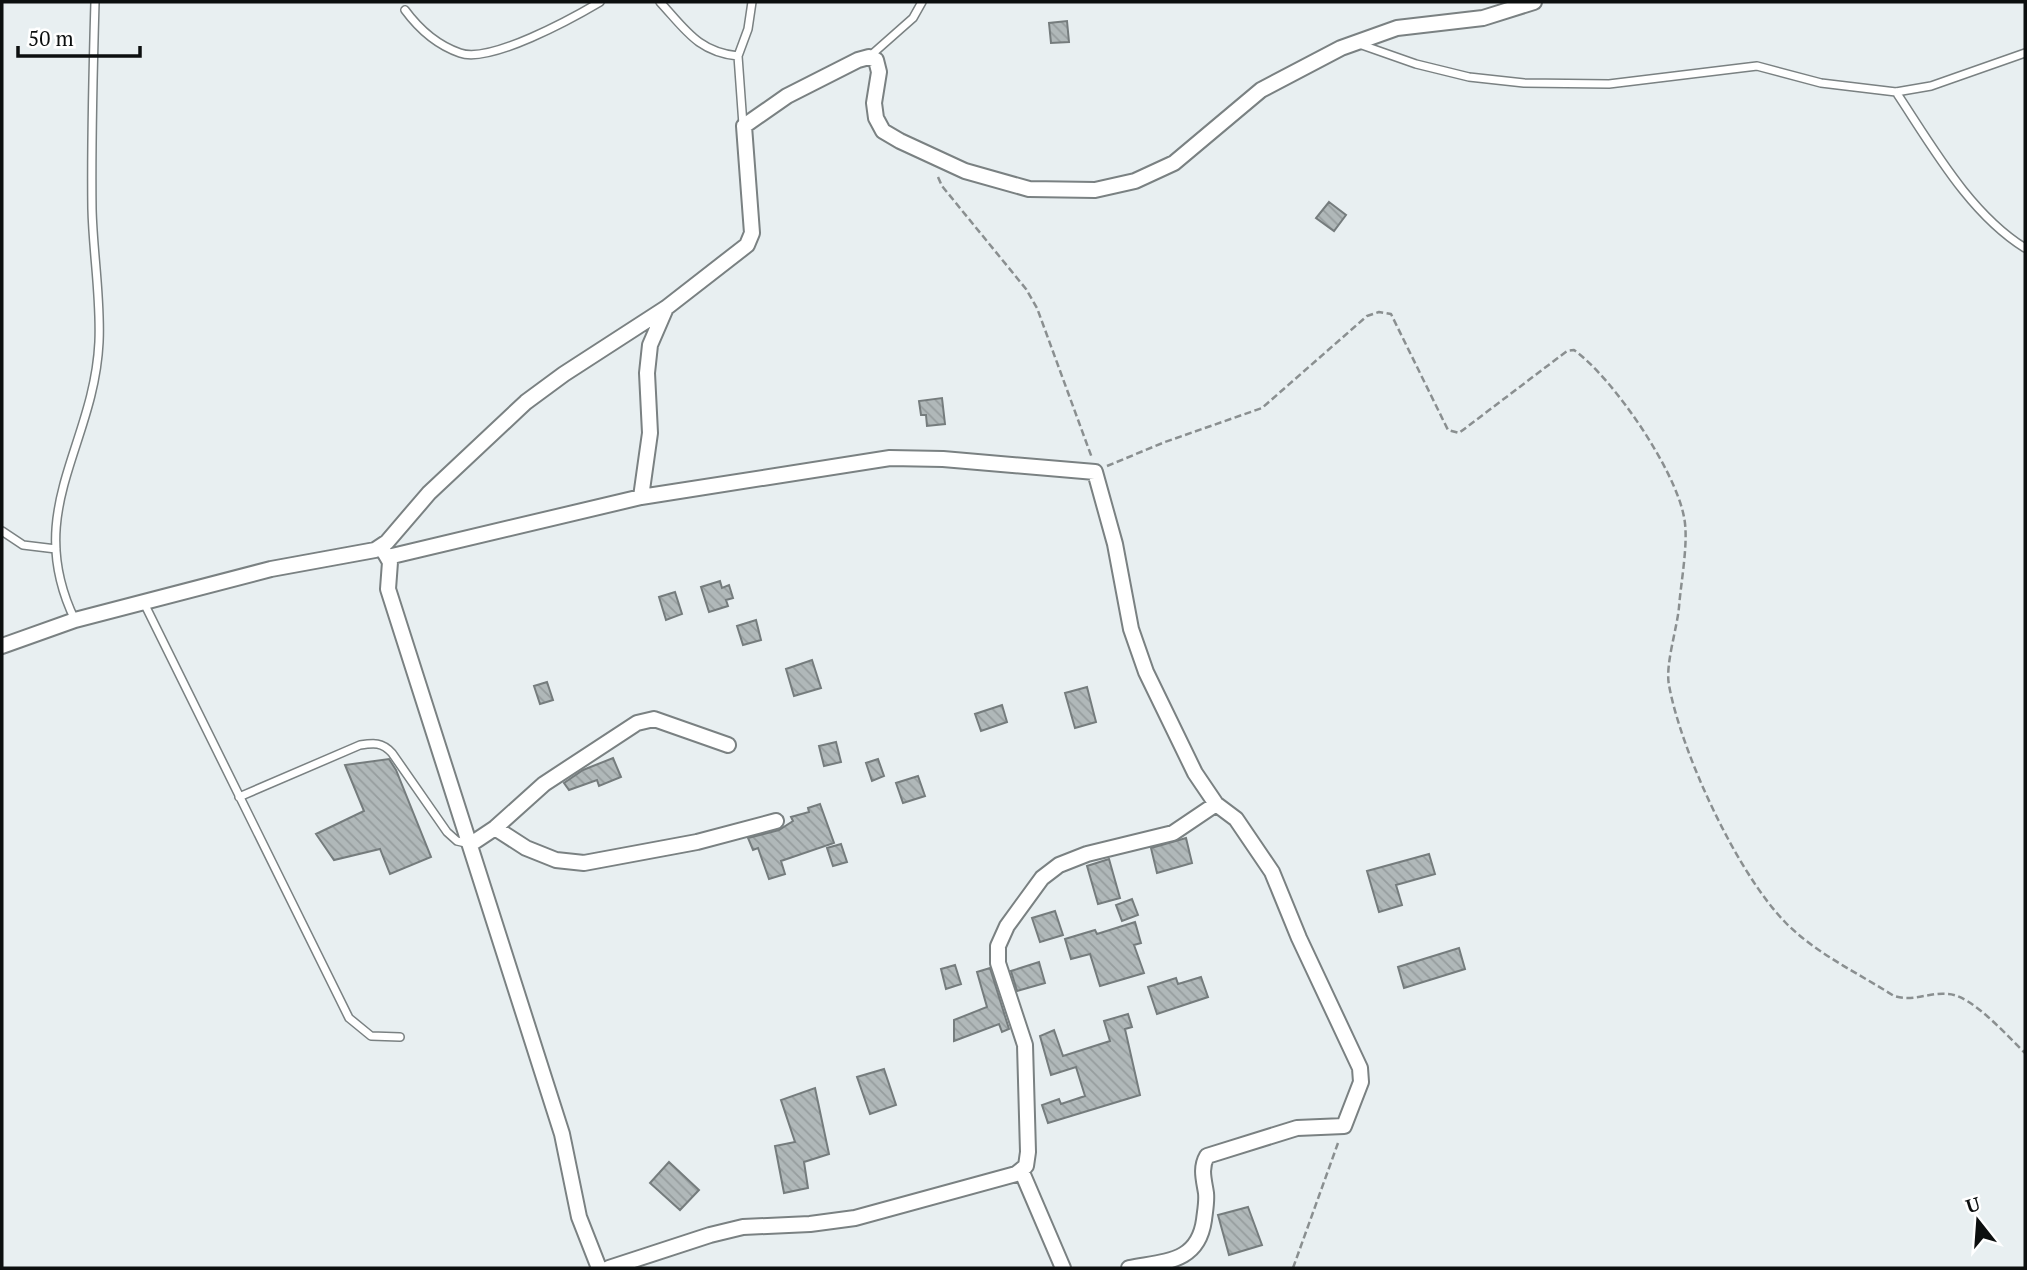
<svg xmlns="http://www.w3.org/2000/svg" width="2027" height="1270" viewBox="0 0 2027 1270" font-family="'PT Serif',serif">
	<style>
		.building { fill: url(#building-back-hatch); stroke: #757c7d; stroke-width: 2 }
		.lines { fill: none; stroke-linecap: round; stroke-linejoin: round }
		.lane-casing { stroke: #7a8182; stroke-width: 10 }
		.street-casing { stroke: #7a8182; stroke-width: 18 }
		.path { stroke: #8a8f90; stroke-width: 2.5; stroke-dasharray: 7 3.5; stroke-linecap: butt }
		.lane { stroke: #fff; stroke-width: 7 }
		.street { stroke: #fff; stroke-width: 14 }
	</style>
	<defs>
		<pattern id="building-back-hatch" width="6" height="6" patternUnits="userSpaceOnUse" patternTransform="scale(1.75)"><rect width="6" height="6" fill="#b0b8b9"/><path d="M-1 5l2 2M0 0l6 6M5-1l2 2" fill="none" stroke="#969d9e"/></pattern>
	</defs>
	<rect width="100%" height="100%" fill="#e8eff1"/>
	<path class="building" d="M1067,21L1069,42L1051,43L1049,23Z
		M1329,202L1346,215L1334,231L1316,218Z
		M942,398L945,424L927,426L926,415H921L919,401Z
		M720,581L722,588L729,585L733,598L726,600L728,606L709,612L701,587Z
		M675,592L682,614L666,620L659,597Z
		M756,620L761,640L743,645L737,626Z
		M812,660L821,688L794,696L786,669Z
		M547,682L553,700L540,704L534,686Z
		M1087,687L1096,722L1075,728L1065,693Z
		M1002,705L1007,722L981,731L975,714Z
		M836,742L841,762L824,766L819,746Z
		M613,758L621,777L599,786L597,780L569,790L564,783L583,770Z
		M389,759L396,770L431,857L390,874L380,849L334,860L316,834L364,811L345,765Z
		M878,759L884,776L872,781L866,763Z
		M918,776L925,796L903,803L896,783Z
		M820,804L834,843L781,861L785,874L769,879L758,848L753,850L748,838L779,830L793,821L791,817L809,812L808,808Z
		M1186,838L1192,863L1157,873L1151,848Z
		M841,844L847,862L833,866L827,848Z
		M1429,854L1435,874L1396,885L1402,905L1379,912L1367,871Z
		M1109,859L1120,898L1098,904L1087,866Z
		M1132,899L1138,915L1122,921L1116,905Z
		M1055,911L1063,935L1040,942L1032,918Z
		M1135,922L1141,943L1134,945L1144,973L1100,986L1090,954L1071,959L1065,939L1095,930L1097,934Z
		M1459,948L1465,969L1404,988L1398,967Z
		M1039,962L1045,983L1017,991L1011,971Z
		M955,965L961,984L946,989L941,969Z
		M990,968L1009,1029L1002,1032L999,1024L954,1041V1020L987,1007L977,972Z
		M1201,977L1208,997L1157,1014L1148,987L1176,978L1178,984Z
		M1128,1014L1132,1027L1125,1029L1140,1095L1048,1123L1042,1105L1059,1099L1061,1104L1085,1096L1076,1067L1051,1075L1040,1036L1054,1030L1063,1056L1110,1041L1104,1021Z
		M884,1069L896,1105L870,1114L857,1077Z
		M815,1088L829,1154L804,1162L808,1188L784,1193L775,1146L795,1142L781,1100Z
		M669,1162L699,1190L680,1210L650,1183Z
		M1248,1207L1262,1245L1229,1255L1218,1215Z"/>
	<g class="lines">
		<g class="lane-casing">
			<path id="lane" d="M660,2C685,29 698,52 738,56
				M405,10C419,29 437,45 460,53C490,64 573,18 600,2
				M1359,44L1416,64L1469,77L1524,83L1609,84L1757,66L1821,83L1896,92L1931,86L2025,53
				M870,56L913,18L922,2
				M1896,92C1932,146 1969,213 2025,248
				M743,125L738,56L748,29L752,2
				M2,531L23,545L56,549
				M144,603L349,1018L371,1036L400,1037
				M75,620C22,511 94,447 99,342C101,298 93,253 92,209C91,140 93,71 95,2
				M239,797L360,745C374,743 382,742 392,753L447,832L457,841L470,844"/>
		</g>
		<g class="street-casing">
			<path id="street" d="M641,497L650,433L647,373L650,345L666,308
				M383,550L390,562L388,589L562,1134L579,1217L599,1268
				M388,557L641,497L890,458L943,459L1095,472L1115,544L1131,629L1146,672L1195,773L1216,804L1236,819L1272,872L1299,938L1360,1068L1361,1082L1344,1126L1297,1128L1207,1156C1200,1168 1204,1180 1206,1193C1207,1202 1205,1211 1204,1220C1198,1263 1165,1261 1129,1268
				M2,646L75,620L271,569L375,550L387,542L429,493L526,402L564,374L666,308L747,245L752,233L744,126L787,96L858,60L869,57L876,60L879,72L874,103L876,118L883,131L900,141L965,171L1029,189L1095,190L1135,181L1174,163L1261,90L1341,48L1397,28L1483,18L1534,2
				M495,828L526,848L556,860L584,863L697,842L776,821
				M471,844L495,828L544,784L637,723L654,719L728,745
				M1021,1170L1063,1268
				M609,1268L710,1235L743,1227L810,1224L855,1218L1016,1174L1026,1166L1028,1152L1025,1045L998,963V946L1007,926L1042,878L1059,865L1087,854L1173,833L1216,804"/>
		</g>
		<path class="path" d="M938,177L942,186L1026,289L1037,308L1092,458
			M1107,466L1165,442L1262,408L1367,316L1379,312L1391,314L1448,430L1459,433L1567,351L1574,350C1613,378 1675,469 1684,517C1689,541 1681,581 1679,607C1677,629 1665,665 1669,685C1681,752 1737,873 1785,922C1815,953 1858,973 1894,996C1914,1002 1929,992 1948,994C1972,995 2008,1037 2025,1053
			M1293,1268L1338,1143"/>
		<use href="#lane" class="lane"/>
		<use href="#street" class="street"/>
	</g>
	<rect width="2027" height="1270" fill="none" stroke="#0c0f0f" stroke-width="7"/>
	<g transform="translate(1978 1221) rotate(343)" stroke="#ffffff" stroke-width="5" paint-order="stroke">
	<path d="M0-5L12 26L0 18L-12 26Z" fill="#0c0f0f"/>
	<text y="-10" font-size="19" font-weight="bold" text-anchor="middle" fill="#0c0f0f">U</text>
	</g>
	<path d="M18 46v10h122v-10" fill="none" stroke="#0c0f0f" stroke-width="3.5"/>
	<text x="28" y="46" font-size="21" fill="#0c0f0f" stroke="#ffffff" stroke-width="5" paint-order="stroke">50 m</text>
</svg>
